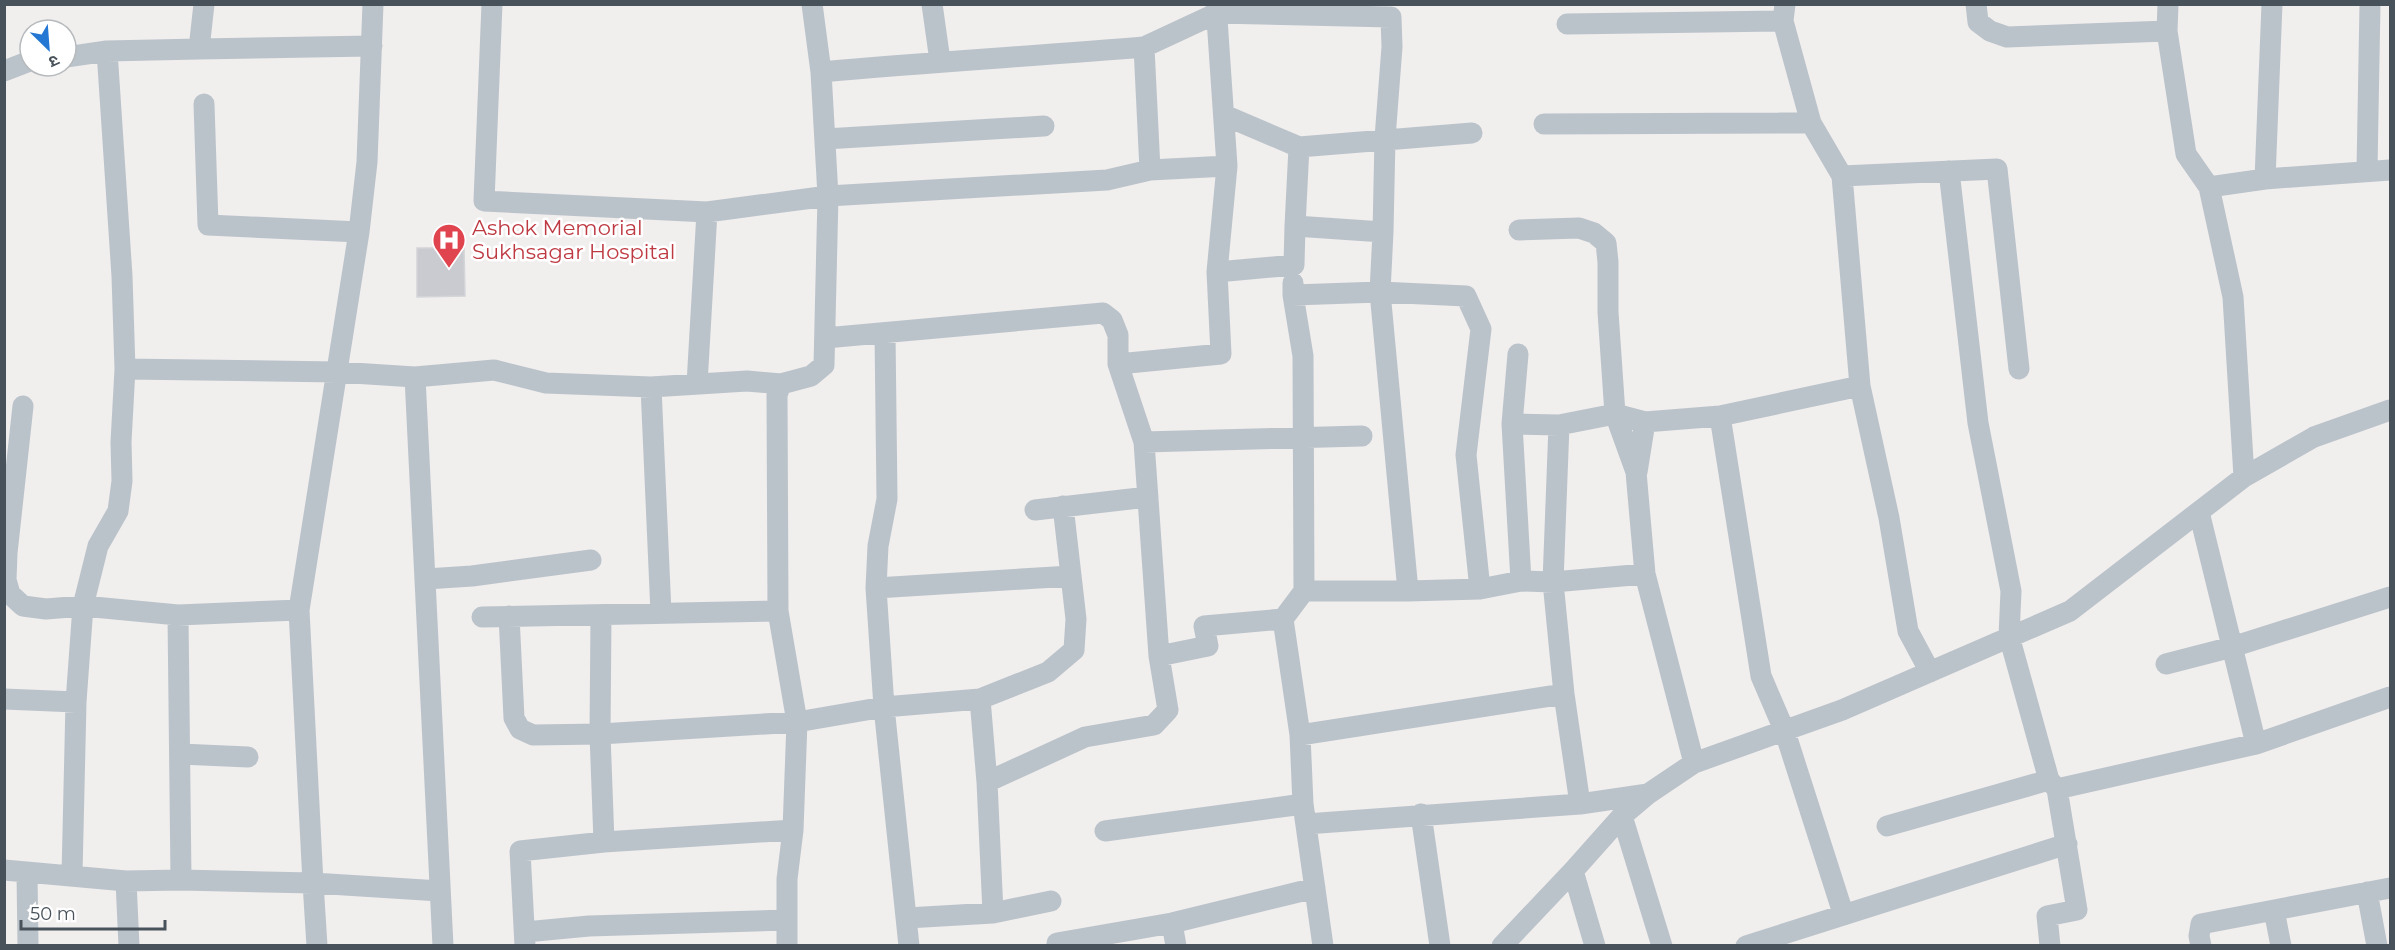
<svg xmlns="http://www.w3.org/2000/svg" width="2395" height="950" viewBox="0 0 2395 950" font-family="Montserrat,'Noto Sans Devanagari',sans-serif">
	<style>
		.building { fill: #c9cbd1; stroke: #d3d5d9; stroke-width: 1.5 }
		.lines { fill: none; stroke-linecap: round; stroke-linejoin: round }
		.minor { stroke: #bbc3ca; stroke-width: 21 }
		.labels { text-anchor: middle; stroke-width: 5; stroke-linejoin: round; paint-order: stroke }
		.health-label { font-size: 21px; fill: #be3a42; stroke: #fff; text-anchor: start }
	</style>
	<rect width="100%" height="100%" fill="#f1eeee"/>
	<path class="building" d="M417,248H464L465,296L417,297Z"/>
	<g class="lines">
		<path class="minor" d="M373,4L367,162L359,232L299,610L313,883L440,891
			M492,4L484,201L707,212L828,196L1107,180L1150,170
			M932,4L940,61
			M1785,4L1783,21L1811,123L1842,176
			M1976,4L1978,22L1990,31L2007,37L2167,31
			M2168,4L2167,31L2186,154L2209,187L2233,297L2244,477
			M1567,24L1783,21
			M1144,47L1217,13L1391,17L1392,47L1385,138L1383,232L1295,226L1294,265L1217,272
			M199,49L372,46
			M107,51L122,276L125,369L337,372L415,377L443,946
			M66,57L107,51L199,49L204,4
			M4,71L30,61
			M821,72C929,62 1036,56 1144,47L1150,170L1227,166
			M204,104L208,225L359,232
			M1224,115L1299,147L1472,133
			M1544,124L1811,123
			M825,139L1044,126
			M2367,170L2370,4
			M1949,171L1978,423L2011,591L2009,636L2049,780L2057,789L2256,744L2199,512
			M2265,179L2272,4
			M2209,187L2265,179L2390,170
			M1295,226L1299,147
			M1519,230L1579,228L1594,233L1606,243L1608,262V312L1615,414L1636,472L1645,574L1694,763
			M1383,232L1380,292L1408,591L1480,589L1521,581L1553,582L1645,574
			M1293,295L1380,292L1466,296L1481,329L1466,455L1480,589
			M825,338L1103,313L1112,320L1118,335V364L1144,442L1159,656L1208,646L1204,626L1283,619L1300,735L1564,694L1553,582L1559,425
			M1518,354L1512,424L1521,581
			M1118,364L1221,354L1217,272L1227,166L1216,4
			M415,377L494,370L546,383L651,387L747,381L781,384
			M697,384L707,212
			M1860,386L1889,518L1908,631L1930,672
			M651,387L661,613
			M1720,416L1761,676L1785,732L1843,913
			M1512,424L1559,425L1615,414L1645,422L1720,416L1860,386L1842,176L1997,169L2019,369
			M1144,442L1362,436
			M1637,472L1645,422
			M1035,510L1148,497
			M4,553H7L23,406
			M7,553L6,580L10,594L23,606L46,609L83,606L178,615L299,610
			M426,579L472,576L591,560
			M876,588L1071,576
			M1304,591H1408
			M178,615L181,880L313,883L317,946
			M509,616L514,718L520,729L533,735L600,734L601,615
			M482,617L778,611
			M1283,619L1304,591L1303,356L1293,295V283
			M2166,664L2232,647L2390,597
			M1564,694L1580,804
			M4,699L76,702
			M980,699L987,782L993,913
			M1300,735L1303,804
			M2256,744L2390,697
			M180,754L248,757
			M987,782L1085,737L1154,725L1168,710L1159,656
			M1421,814L1440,946
			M1622,816L1662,946
			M1306,824L1580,804L1648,794
			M1887,826L2049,780
			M1105,831L1303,804L1323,946
			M604,842L600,734L797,722L884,707L876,588L878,546L887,499L885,333
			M4,870L126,881L181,880
			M1573,871L1595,946
			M27,874L28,946
			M72,875L76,702L83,606L98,546L118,511L122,481L121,442L125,369
			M126,881L129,946
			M2367,892L2377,946
			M2274,910L2281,946
			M907,918L993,913L1051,901
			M1172,923L1176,946
			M525,932L589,926L787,920
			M525,946L520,851L604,842L793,830
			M787,946V879L793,830L797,722L778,611L777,395L781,384L811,376L824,365L828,196L821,72L812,4
			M909,946L884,707L980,699L1048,672L1074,650L1076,619L1063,506
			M1057,946V943L1172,923L1315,888
			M1502,946L1573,871L1622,816L1648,794L1694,763L1842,710L2070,611L2244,477L2314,437L2390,410
			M1746,946L2067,844
			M2050,946L2047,916L2077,910L2057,789
			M2201,946L2199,936L2201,924L2390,888"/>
	</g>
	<defs>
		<g id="hospital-pin" transform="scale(1.725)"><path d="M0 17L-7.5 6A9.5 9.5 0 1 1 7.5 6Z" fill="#e0444e" stroke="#fff"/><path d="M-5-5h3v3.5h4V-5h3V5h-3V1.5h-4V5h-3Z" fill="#fff"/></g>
	</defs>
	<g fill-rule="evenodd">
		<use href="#hospital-pin" x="449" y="240"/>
	</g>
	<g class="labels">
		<g class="health-label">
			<text x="472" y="235">Ashok Memorial<tspan x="472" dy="24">Sukhsagar Hospital</tspan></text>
		</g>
	</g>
	<rect width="2395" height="950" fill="none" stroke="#48525a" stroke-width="12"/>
	<g transform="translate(48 48) rotate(155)"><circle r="28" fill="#ffffff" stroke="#b6babd" stroke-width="1.5"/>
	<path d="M0-4.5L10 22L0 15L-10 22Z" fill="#2577d4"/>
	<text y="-9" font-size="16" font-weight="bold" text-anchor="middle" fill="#48525a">उ</text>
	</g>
	<path d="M21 920v9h144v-9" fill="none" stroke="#48525a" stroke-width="3"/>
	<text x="30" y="920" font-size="18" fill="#48525a" stroke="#ffffff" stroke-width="4.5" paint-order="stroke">50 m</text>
</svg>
